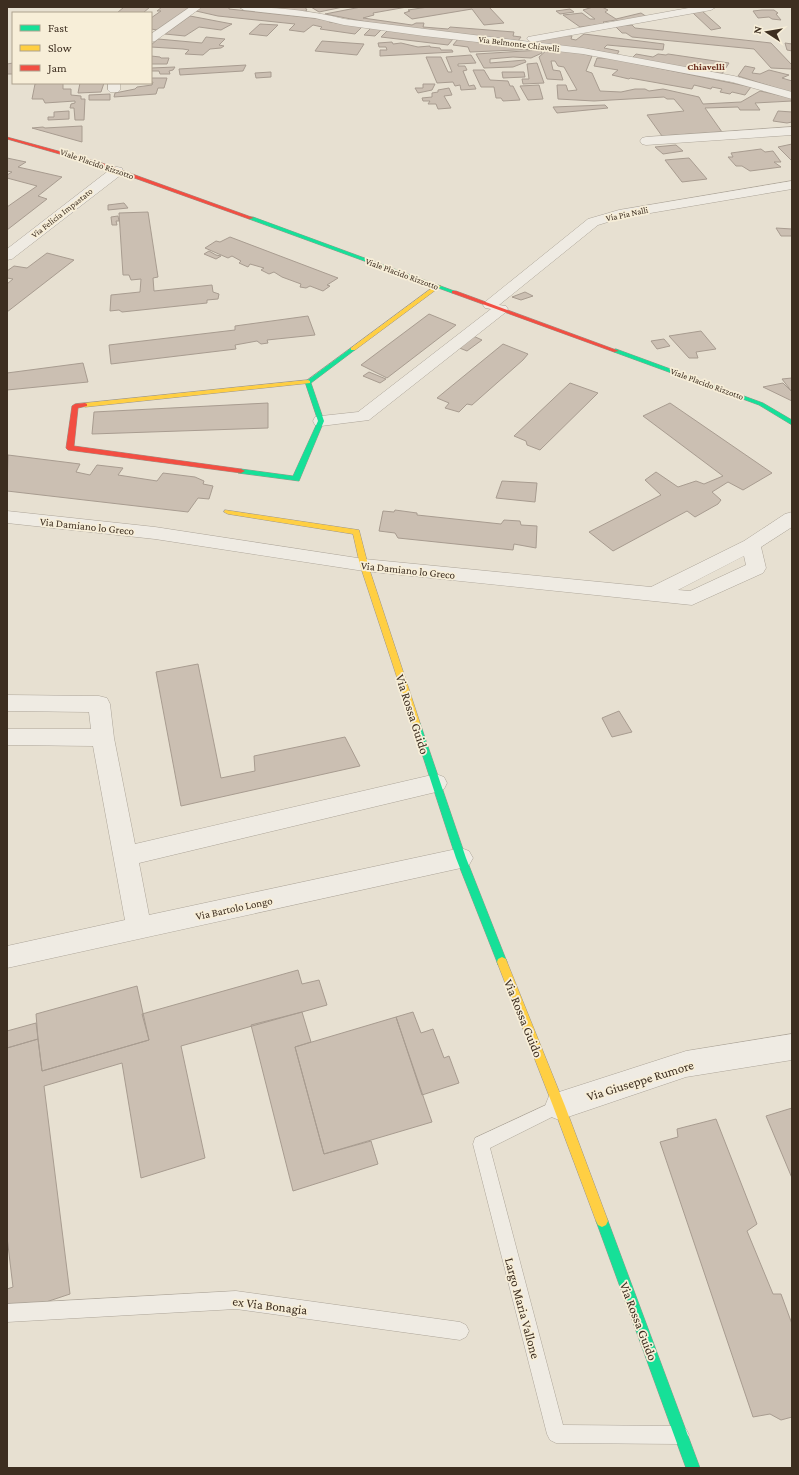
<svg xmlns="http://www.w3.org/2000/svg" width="799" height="1475" viewBox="0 0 799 1475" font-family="'Crimson Pro',serif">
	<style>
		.building { fill: #cbbfb2; stroke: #a89c90 }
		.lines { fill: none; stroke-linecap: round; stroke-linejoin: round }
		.lane-casing { stroke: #ada599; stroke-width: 1 }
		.street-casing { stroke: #ada599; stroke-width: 1 }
		.fast-casing { stroke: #9c958a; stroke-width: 1 }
		.slow-casing { stroke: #9c958a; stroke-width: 1 }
		.jam-casing { stroke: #9c958a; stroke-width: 1 }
		.lane { fill: #efebe3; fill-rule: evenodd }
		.street { fill: #efebe3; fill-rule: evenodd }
		.fast { fill: #16e098; fill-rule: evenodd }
		.slow { fill: #ffcf43; fill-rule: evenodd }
		.jam { fill: #f24e42; fill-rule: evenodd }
		.labels { text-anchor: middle; stroke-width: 3.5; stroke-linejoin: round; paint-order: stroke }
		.far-street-label { font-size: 9px; fill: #3d2e20; stroke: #f7eed8 }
		.far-neighbourhood-label { font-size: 10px; font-weight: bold; fill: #6b2e1e; stroke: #f7eed8 }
		.street-label { font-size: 11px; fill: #3d2e20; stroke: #f7eed8 }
		.near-street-label { font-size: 13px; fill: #3d2e20; stroke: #f7eed8 }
	</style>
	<rect width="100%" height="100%" fill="#e7e0d1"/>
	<path class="building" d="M124,7H150L143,13H117Z
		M162,7H191L157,30L151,29V18L161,11H157Z
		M201,7H229V9L331,20L329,22L363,26L355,34L320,29L322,27L313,25L304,32L289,30L295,24L218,16L196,11Z
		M263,7H305L307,10L304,12Z
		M311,7H343L319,12Z
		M361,7H407L373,13L374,15L363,18L412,25L416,23H424L423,27L448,29L450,27L514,32L513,36L521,37L518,41L393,27L325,14Z
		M428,7H489L504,23L484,25L472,9L412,19L404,13L410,11L408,10Z
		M593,7H602L608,10L605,12L616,19L641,13L647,17L621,22L616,20L603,22L605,24L580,27L563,15L582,13L590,19H595L583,10Z
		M570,9L574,12L560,14L556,11Z
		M762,10H774L778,13L776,14L781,20L772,19L769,17L758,18L753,11Z
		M702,11L721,28L711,30L693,13Z
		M190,16L232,24L221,30L199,27L185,36L165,34Z
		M260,24L278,25L267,36L249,34Z
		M632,25L635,28L771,43L792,65V69L771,68L754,49L632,37L626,33H622L615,26Z
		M371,28L382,29L375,36L364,35Z
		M388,30L453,39L448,45L381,37Z
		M584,34L664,44L663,50L607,45L604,48L619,51L617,55L588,49L535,43L537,39L561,35L572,36L571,39L576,40Z
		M206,37L225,39L219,45L224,46L221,48L210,49L203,55L185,54L189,50L183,49L151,47V45L158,39L202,43Z
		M458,39L539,47V49L470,52L468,47L453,45Z
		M322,41L364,44L357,55L315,51Z
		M392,42L393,44L401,43L418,47L430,46V47L440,48L441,50H452L453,52L380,56V50H387L386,47H379L378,43Z
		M785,43L792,44V51L787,50Z
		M548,49L573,51L592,56L586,71L592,73L600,91L621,92L635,89H645L649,91L663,89L699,97L703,104L741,102L760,91L792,98V101L755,103L760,110H740L738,107L705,108L722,132L662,136L647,115L684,111L674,99H667L664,97L594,101L558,99L557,85H566L568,91L577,90L564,67L558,66L555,61H551L553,70L560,71L563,80L547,79L539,57Z
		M541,50L542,53L531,58L513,57L490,59V63L525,60L526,62L513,67L484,68L476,54Z
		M636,54L653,57L658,54L666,55L668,54L729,63L722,74L632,58Z
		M471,55L476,63L458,64V66H465L467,70L463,71L469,86L474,85L476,89L461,90L460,85L455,86L453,82L437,83L426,57H441L448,72H452L446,57Z
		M151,56L160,57L161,58H169L167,64H151Z
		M597,58H609L751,87L745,95L732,92L730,94L720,92L722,89L712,87L711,89L694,85L692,89L630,78L629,79L612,75L618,70L594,66Z
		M13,63V74H7V64Z
		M537,63L544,83L523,84L522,79H529L527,64Z
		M246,65L243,71L180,75L179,69Z
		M745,66L755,68L752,73L760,74L769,70L789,75L782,78L792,81V93L738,76Z
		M175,67L173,70L169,71L170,74H160L159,71H151V68Z
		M473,70H484L490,80L508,81L510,86H513L520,100L503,101L501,98H496L494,87H481Z
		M271,72V77L256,78L255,73Z
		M502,72H524L525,77L503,78Z
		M151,78H167L164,88H158L156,94L114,97L115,93L135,89L137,87L152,85L153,82H151Z
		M39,83H63V89H71V95L81,96V99H85L84,120H75L74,108H70L71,104L75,103V101L45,103L43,99H32L35,84Z
		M80,83H104L101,92L78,93Z
		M423,84H435L432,90L418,93L415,88H423Z
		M539,85L543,99L528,100L520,86Z
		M449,88L452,95L444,96L451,108L438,109L436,104H428L430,101H423L422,98L432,97V93L438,92V90Z
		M110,94V100H89V95Z
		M605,105L608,108L557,113L553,107Z
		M69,111V119L48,120V117H54V112Z
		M778,111L792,112V122L787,123L773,121Z
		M82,126V142L32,128L43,127L45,128Z
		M792,144V161L778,147Z
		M676,145L683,151L663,154L655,147Z
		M761,149L765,152L773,151L781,162H774L781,167L750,171L742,166H736L728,157H733L731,153Z
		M7,158L26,162L18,167L62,177L38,196L47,199L7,230V207L37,186L7,178V175L12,172L7,171Z
		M689,158L707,179L682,182L665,160Z
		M124,203L128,208L108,210V205Z
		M148,212L158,277L153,278L154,291L212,285L213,292L219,294L218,299L207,300V303L122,312L119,310L110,311L111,295L140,292L141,279L131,280L129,275H123L119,213Z
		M118,216L119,221H116L117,225H112L111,217Z
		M776,228L792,229V236H781Z
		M230,237L338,278L327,285L330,286L323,291L310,286L306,288L300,287L301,284L282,277L274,272L269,274L261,270L264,268L250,264L248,267L239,263L241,261L232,256L228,258L205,248L216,241L220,242Z
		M209,251L216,255L221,256L216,259L204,254Z
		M47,253L74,260L7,312V284L13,279L7,278V271L14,266L27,268Z
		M525,292L533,296L521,300L512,297Z
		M429,314L456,325L387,378L361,365Z
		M308,316L315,335L267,340L268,343L261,344L257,341L235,345L236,349L111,364L109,345L235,330V326Z
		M701,331L716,349L696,352L698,358H689L669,336Z
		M471,335L482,340L467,351L457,347Z
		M664,339L670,346L657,349L651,341Z
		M503,344L528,354L523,360L472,405L467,404L459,412L445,408L449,403L437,398Z
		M83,363L88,382L7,390V373Z
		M369,372L386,379L380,383L363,376Z
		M792,378V392L782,379Z
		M570,383L598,393L540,450L527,445L526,441L514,436Z
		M783,383L792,392V401L763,387Z
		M268,403V428L92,434L94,412Z
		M670,403L772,473L743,490L728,482L712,492L721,500L718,504L695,517L687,511L613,551L589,532L661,495L645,480L656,472L678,487L696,481L704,484L723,476L643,416Z
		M8,455L80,464L76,472L90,475L97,465L123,468L118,475L157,481L163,473L195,477L204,481L203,484L213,486L209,499L198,498L188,512L7,491Z
		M502,481L537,483L535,502L496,498Z
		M395,510L417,513V515L501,524L504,520L520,521L521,525L537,526L536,548L514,544L513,550L398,538L395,533L379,531L383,511L394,512Z
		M198,664L221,778L255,771L254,756L345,737L360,766L181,806L156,672Z
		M619,711L632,732L612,737L602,718Z
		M298,970L302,984L319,980L327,1005L181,1046L205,1158L141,1178L122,1063L44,1086L70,1294L7,1315V1289L13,1287L7,1237V1048L38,1039L42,1071L149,1040L142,1014Z
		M137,986L149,1040L42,1071L38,1039L36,1014Z
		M302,1012L311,1042L295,1047L324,1154L371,1141L378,1164L293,1191L251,1025Z
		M413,1012L421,1033L433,1029L444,1058L449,1056L459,1083L422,1095L396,1017Z
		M396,1017L432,1122L324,1154L295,1047Z
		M36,1023L38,1039L7,1048V1031Z
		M792,1108V1178L766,1116Z
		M716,1119L757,1224L747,1231L773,1294H781L792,1324V1417L781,1420L770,1414L753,1417L660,1142L678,1137L677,1129Z"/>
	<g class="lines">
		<g class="lane-casing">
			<path id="lane" d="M559,1099L564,1101L567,1106L564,1111L490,1148L563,1425L680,1426L686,1429L689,1435L686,1441L680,1444L556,1443L550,1440L547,1434L473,1144L475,1138Z
				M236,1291L460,1322L466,1325L469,1331L466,1337L460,1340L236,1309L7,1322V1304Z"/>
		</g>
		<g class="street-casing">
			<path id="street" d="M190,7H202L155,41L151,42V34Z
				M239,7C275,7 309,10 344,19L531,42L527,39L528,37L694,7H716L711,10L533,42L583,48L734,76L792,92V99L732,82L583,54L424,36L344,25L315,18L244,10Z
				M108,83H120V90L118,92H110L108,90Z
				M792,127V135L646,145L642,144L640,141L642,138L646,137Z
				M117,167L122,168L123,171L122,174L12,259L7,260V249L112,168Z
				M792,181V189L621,218L598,225L499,305L506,306L508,309L506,312L369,420L321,426L315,425L313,421L315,417L321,416L358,412L491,309L485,308L483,305L485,302L588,219L619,210Z
				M7,511L155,527L364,559L651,587L744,541L785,514L792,512V527L761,547L766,568L763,573L692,605L364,571L155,539L7,523ZM744,556L746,565L690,591L678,590Z
				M7,695L99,696L107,698L110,704L114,738L135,844L436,774L444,777L447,783L444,789L436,792L139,863L149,915L461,848L469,851L473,858L469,865L461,868L7,968V946L125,920L93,746L7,745V729H91L89,712L7,711Z
				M792,1034V1060L686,1077L559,1120L549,1116L545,1106L549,1096L559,1092L686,1051Z"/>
		</g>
		<g class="fast-casing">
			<path id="fast" d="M249,217H253L457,292L452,293L249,219Z
				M351,348L356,349L311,383L324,421L299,481L238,473L237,471L241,469L293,476L318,421L305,382Z
				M616,349L763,403L792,420V425L759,405L614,352V350Z
				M416,720L420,723L466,858L507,962L506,965L502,967L498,965L497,962L456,858L412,723Z
				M602,1215L606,1217L608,1221L700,1468H686L596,1221L598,1217Z"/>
		</g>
		<g class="slow-casing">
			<path id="slow" d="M436,285L441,286L355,350H351V348Z
				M308,380L310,381V383L85,407L82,405L85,403Z
				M225,510L359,530L368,565L420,723L419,725H413L412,723L360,565L353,534L228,514L224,512Z
				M502,957L506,959L507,962L565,1106L608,1221L606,1225L602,1227L598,1225L596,1221L553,1106L497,962L498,959Z"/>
		</g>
		<g class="jam-casing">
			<path id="jam" d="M7,137L102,163L254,218L249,219L98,165L7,139Z
				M452,291H456L619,351L614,352L452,293Z
				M85,403L87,404V406L78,408L74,446L241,469L245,471L241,473L68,450L66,448L72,406L75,404Z"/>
		</g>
		<use href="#lane" class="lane"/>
		<use href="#street" class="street"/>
		<use href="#fast" class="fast"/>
		<use href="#slow" class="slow"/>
		<use href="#jam" class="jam"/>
	</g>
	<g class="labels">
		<g class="far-street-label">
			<text transform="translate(519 44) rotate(7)" y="3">Via Belmonte Chiavelli</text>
			<text transform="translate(97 164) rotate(19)" y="3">Viale Placido Rizzotto</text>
			<text transform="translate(62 213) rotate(-38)" y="3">Via Felicia Impastato</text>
			<text transform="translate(627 214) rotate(-12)" y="3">Via Pia Nalli</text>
			<text transform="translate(402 274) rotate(20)" y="3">Viale Placido Rizzotto</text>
			<text transform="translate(707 384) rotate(20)" y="3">Viale Placido Rizzotto</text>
		</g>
		<g class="far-neighbourhood-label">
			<text x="706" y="70">Chiavelli</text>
		</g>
		<g class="street-label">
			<text transform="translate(87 526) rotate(6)" y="4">Via Damiano lo Greco</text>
			<text transform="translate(408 570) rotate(6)" y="4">Via Damiano lo Greco</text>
			<text transform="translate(234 908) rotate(-12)" y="4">Via Bartolo Longo</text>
		</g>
		<g class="near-street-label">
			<text transform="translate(413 714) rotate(72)" y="5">Via Rossa Guido</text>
			<text transform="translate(524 1018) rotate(68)" y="5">Via Rossa Guido</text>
			<text transform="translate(640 1080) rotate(-17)" y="5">Via Giuseppe Rumore</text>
			<text transform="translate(270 1305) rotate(7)" y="5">ex Via Bonagia</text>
			<text transform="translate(523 1308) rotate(75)" y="5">Largo Maria Vallone</text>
			<text transform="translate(639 1321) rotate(69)" y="5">Via Rossa Guido</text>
		</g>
	</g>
	<rect width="799" height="1475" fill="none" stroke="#3d2e20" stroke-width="16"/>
	<rect x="12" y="12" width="140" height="72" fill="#f7eed8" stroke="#ada18e"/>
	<rect x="20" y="25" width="20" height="6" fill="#16e098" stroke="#ada18e"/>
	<text x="48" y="32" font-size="12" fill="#3d2e20">Fast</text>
	<rect x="20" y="45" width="20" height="6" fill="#ffcf43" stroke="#ada18e"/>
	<text x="48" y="52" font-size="12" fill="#3d2e20">Slow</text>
	<rect x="20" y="65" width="20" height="6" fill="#f24e42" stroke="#ada18e"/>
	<text x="48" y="72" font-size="12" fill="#3d2e20">Jam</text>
	<g transform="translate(767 32) rotate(282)" stroke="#f7eed8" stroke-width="3" paint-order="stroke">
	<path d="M0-3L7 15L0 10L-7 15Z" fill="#3d2e20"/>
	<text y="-6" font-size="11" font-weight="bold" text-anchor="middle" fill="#3d2e20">N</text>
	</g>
</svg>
